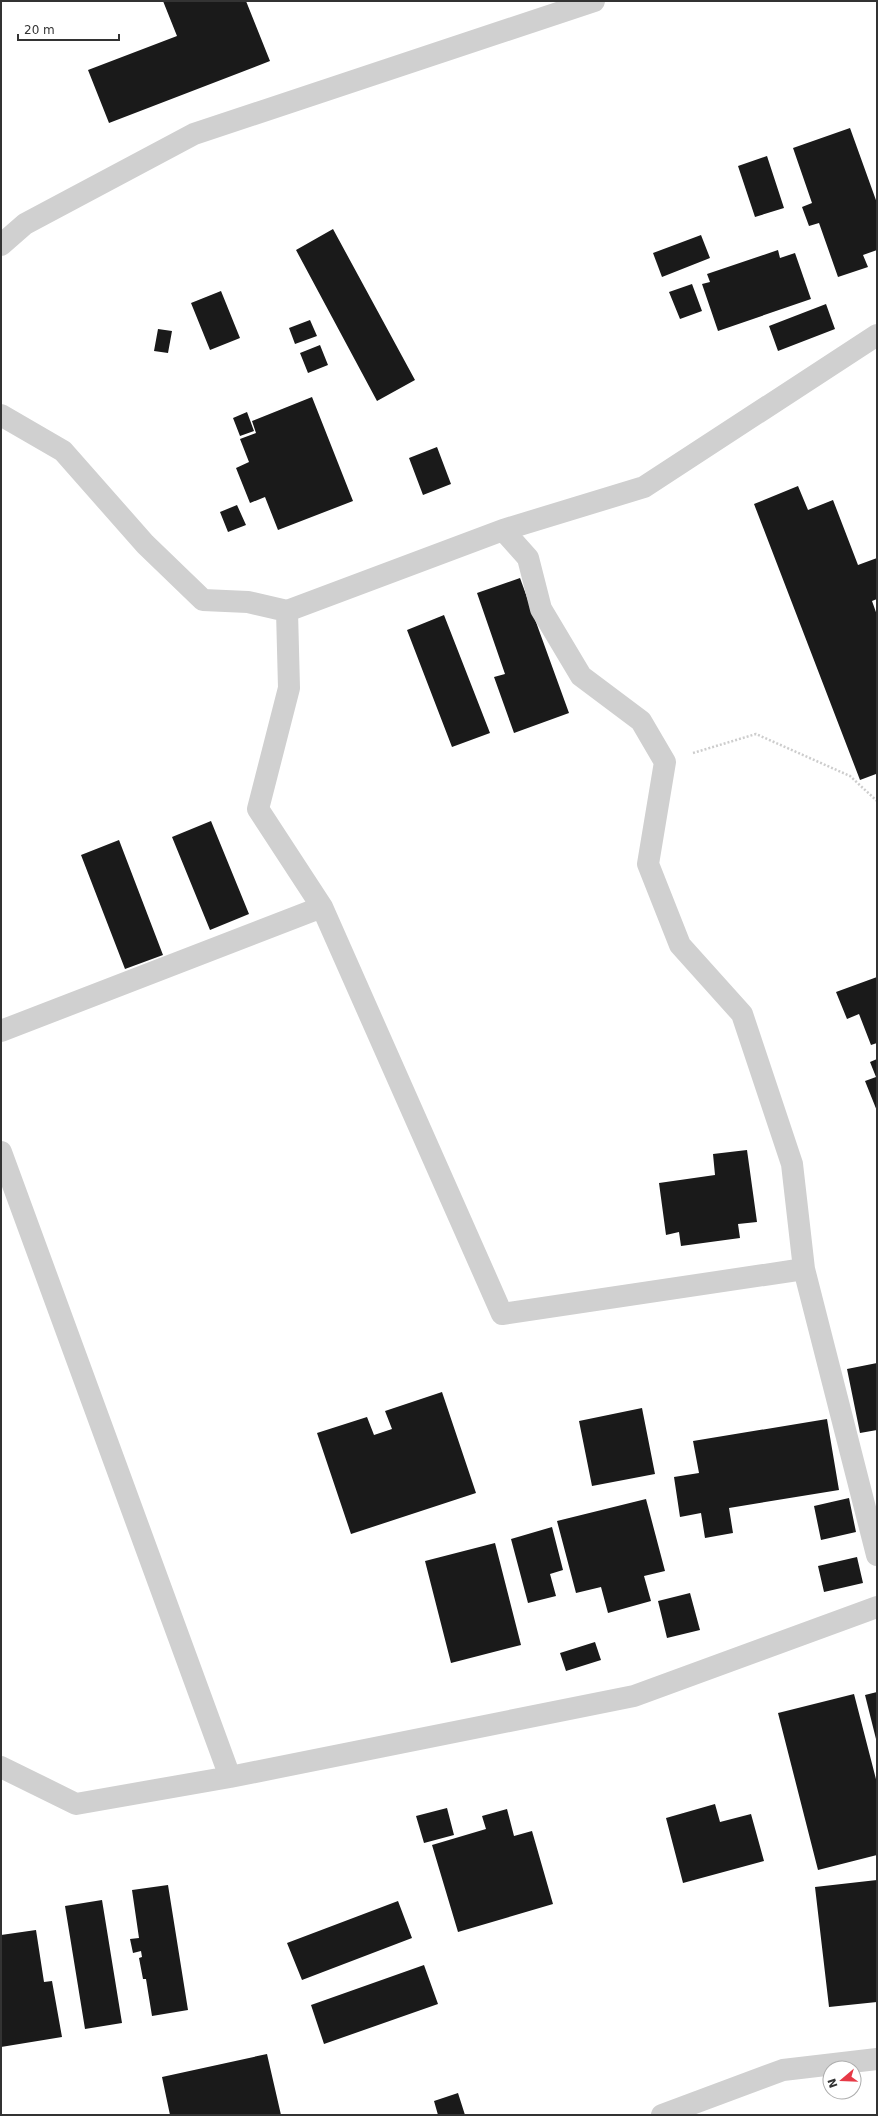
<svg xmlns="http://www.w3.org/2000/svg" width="878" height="2116" viewBox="0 0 878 2116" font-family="'DejaVu Sans',sans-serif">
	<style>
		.building { fill: #1a1a1a }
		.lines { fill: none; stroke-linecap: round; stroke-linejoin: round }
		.path { stroke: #cdcdcd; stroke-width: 2.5; stroke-dasharray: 2 2; stroke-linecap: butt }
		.minor { stroke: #d0d0d0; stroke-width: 22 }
	</style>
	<rect width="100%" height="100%" fill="#fff"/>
	<path class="building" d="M163,1H246L270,61L109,123L88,70L177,36Z
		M850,128L877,203V250L863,255L868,267L838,277L819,223L809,226L802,207L812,203L793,148Z
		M767,156L784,208L755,217L738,166Z
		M333,229L415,380L377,401L296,250Z
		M701,235L710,258L662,277L653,253Z
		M778,250L780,258L795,253L811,299L718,331L702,284L710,282L707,274Z
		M692,284L702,311L680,319L669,292Z
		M221,291L240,338L210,350L191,303Z
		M826,304L835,329L778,351L769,326Z
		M310,320L317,336L295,344L289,328Z
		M158,329L172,331L168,353L154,351Z
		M320,345L328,365L308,373L300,353Z
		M312,397L353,501L278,530L265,497L250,503L236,468L249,462L240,439L256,433L252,421Z
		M247,412L254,431L240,436L233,418Z
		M437,447L451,484L423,495L409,458Z
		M798,486L808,510L833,500L858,565L877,558V599L872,601L877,615V777L876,774L860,780L754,504Z
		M237,505L246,525L228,532L220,512Z
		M520,578L569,713L514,733L494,677L505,674L477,593Z
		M444,615L490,733L452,747L407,630Z
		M211,821L249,914L210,930L172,837Z
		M119,840L163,955L125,969L81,855Z
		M877,977V1043L871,1045L859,1014L847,1019L836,992Z
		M877,1059V1111L865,1081L876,1077L870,1062Z
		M747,1150L757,1222L738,1224L740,1238L681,1246L679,1232L666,1235L659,1183L715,1175L713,1154Z
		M877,1363V1430L860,1433L847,1369Z
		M442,1392L476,1493L351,1534L317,1433L367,1417L374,1435L392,1429L385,1411Z
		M642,1408L655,1474L592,1486L579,1421Z
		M827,1419L839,1490L729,1508L733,1533L705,1538L701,1513L680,1517L674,1477L699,1473L693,1441Z
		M849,1498L856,1532L821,1540L814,1506Z
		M646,1499L665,1571L644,1576L651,1601L608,1613L601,1587L576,1593L557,1521Z
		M552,1527L563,1570L550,1574L556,1596L528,1603L511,1539Z
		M495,1543L521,1645L451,1663L425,1561Z
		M857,1557L863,1583L824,1592L818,1566Z
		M690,1593L700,1630L667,1638L658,1601Z
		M595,1642L601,1660L566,1671L560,1653Z
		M877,1692V1739H876L865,1695Z
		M854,1694L877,1783V1855L818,1870L778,1713Z
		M715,1804L720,1822L751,1814L764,1861L683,1883L666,1818Z
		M447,1808L454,1835L424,1843L416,1816Z
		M507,1809L514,1836L532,1831L553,1904L458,1932L432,1845L486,1829L482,1816Z
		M877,1880V2002L829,2007L815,1887Z
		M168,1885L188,2010L152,2016L146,1979H143L139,1958L142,1957L141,1951L133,1953L130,1939L139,1938L132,1890Z
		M102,1900L122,2023L85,2029L65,1906Z
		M398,1901L412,1938L302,1980L287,1943Z
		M36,1930L44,1982L52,1981L62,2037L1,2047V1935Z
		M424,1965L438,2004L324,2044L311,2005Z
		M267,2054L281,2115H170L162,2077Z
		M458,2093L465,2115H438L434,2101Z"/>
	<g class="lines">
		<path class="path" d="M693,753L756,734L850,776L877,801"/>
		<path class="minor" d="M1,245L25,224L194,134L594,1
			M1,415L63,451L145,544L203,600L248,602L287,611L503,530L644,487L877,335
			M503,530L528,558L541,609L581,676L641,721L665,762L648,864L680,945L742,1014L792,1164L804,1269L877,1555
			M287,611L289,688L258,809L322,907L502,1314L804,1269
			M1,1031L322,907
			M1,1152L230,1777
			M1,1767L76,1804L230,1777L634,1696L877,1607
			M662,2115L783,2070L877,2059"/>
	</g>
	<rect width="878" height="2116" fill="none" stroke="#333333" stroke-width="4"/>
	<g transform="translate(842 2080) rotate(251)"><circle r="19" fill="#ffffff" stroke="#adadad"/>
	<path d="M0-3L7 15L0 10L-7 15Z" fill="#e63946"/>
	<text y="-6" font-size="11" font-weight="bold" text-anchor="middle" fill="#333333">N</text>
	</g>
	<path d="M18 34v6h101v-6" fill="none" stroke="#333333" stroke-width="2"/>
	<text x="24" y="34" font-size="12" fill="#333333" stroke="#ffffff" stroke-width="3" paint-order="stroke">20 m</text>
</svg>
